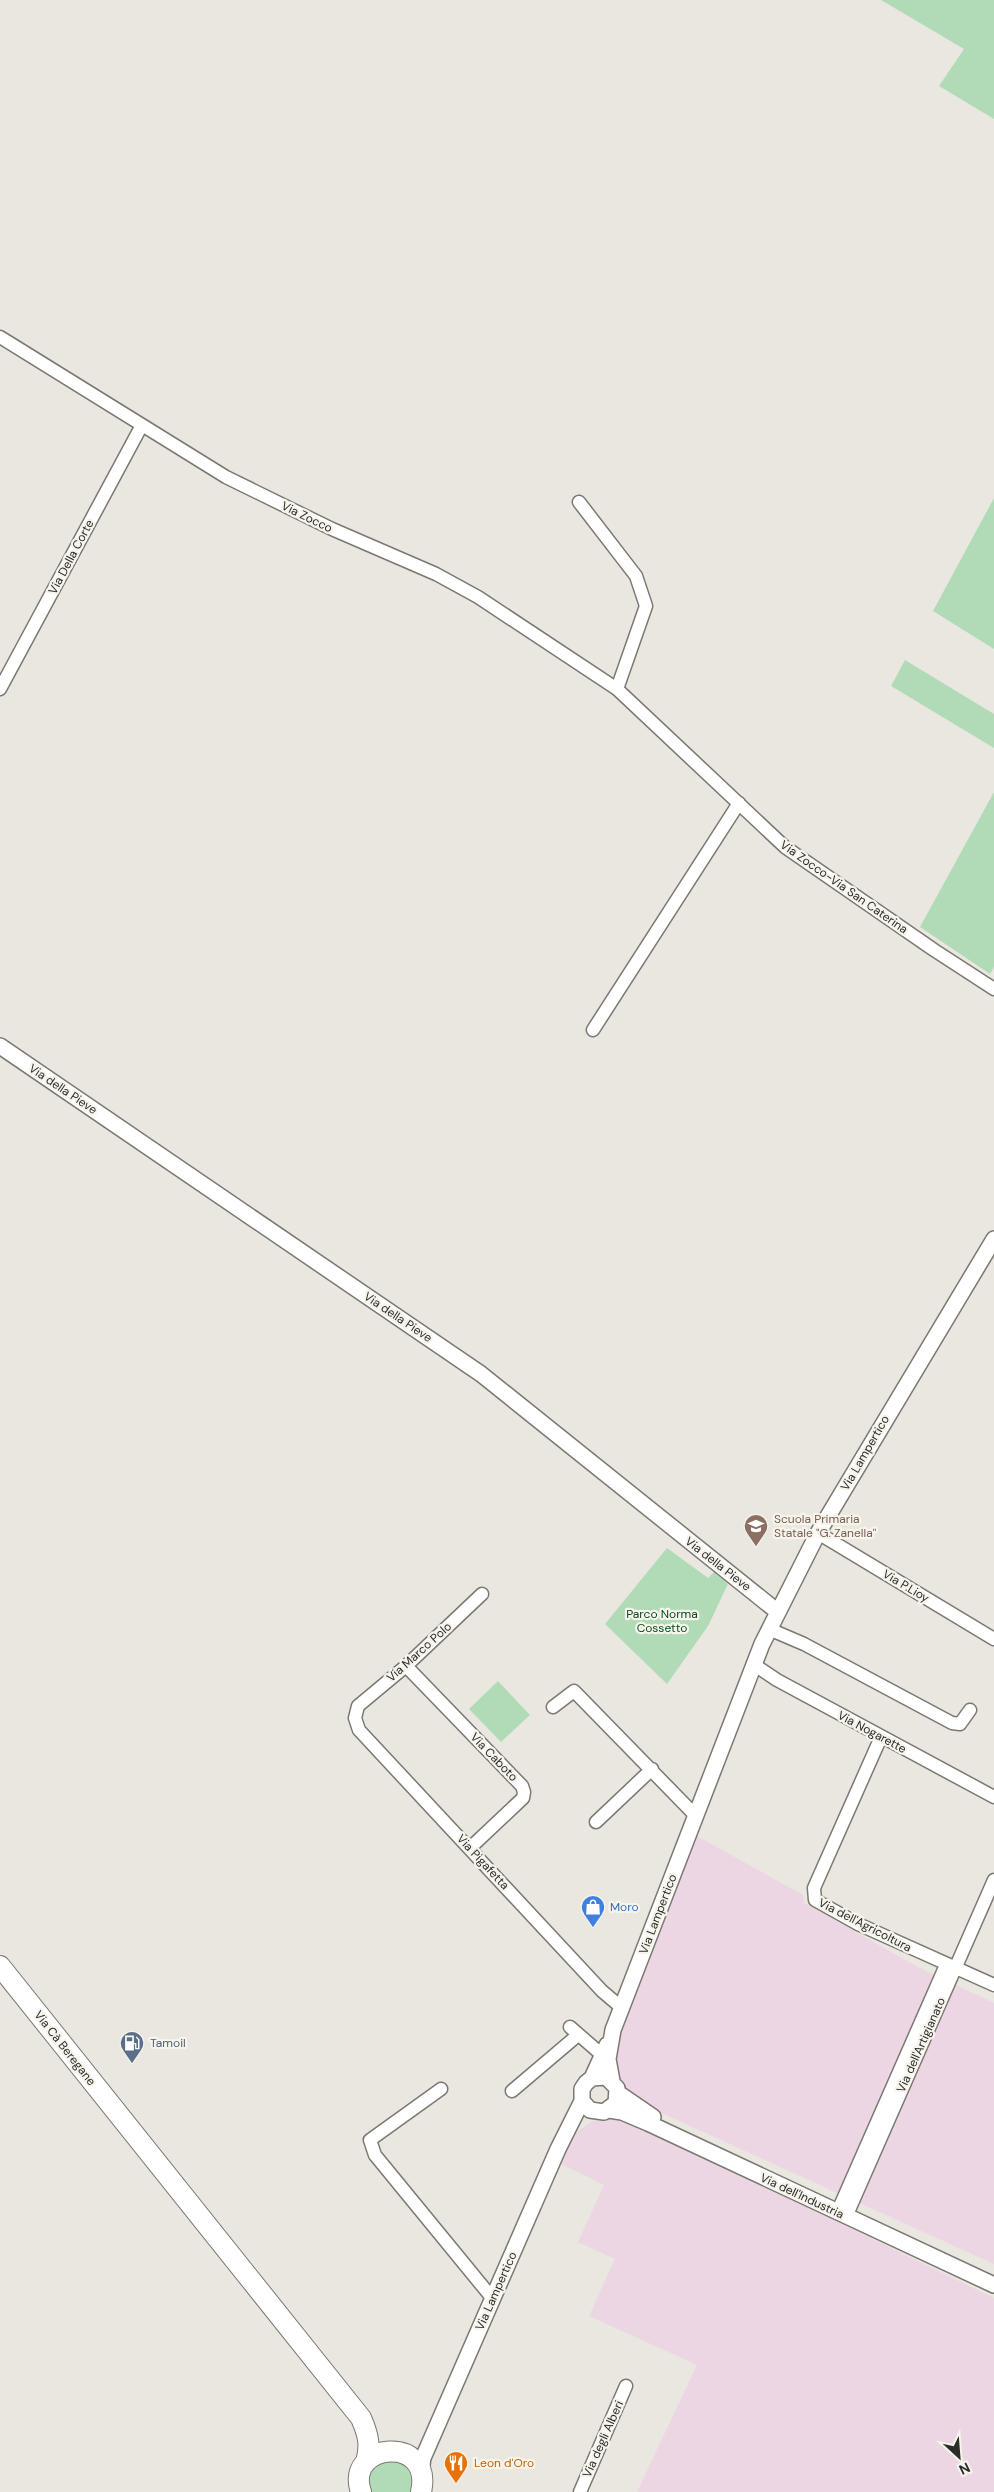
<svg xmlns="http://www.w3.org/2000/svg" width="994" height="2492" viewBox="0 0 994 2492" font-family="'DM Sans',sans-serif">
	<style>
		.industrial { fill: #ecd6e3 }
		.green { fill: #b1dbb7 }
		.lines { fill: none; stroke-linecap: round; stroke-linejoin: round }
		.minor-casing { stroke: #7b7871; stroke-width: 15 }
		.tertiary-casing { stroke: #7b7871; stroke-width: 18 }
		.primary-casing { stroke: #7b7871; stroke-width: 22 }
		.minor { stroke: #fff; stroke-width: 12 }
		.tertiary { stroke: #fff; stroke-width: 15 }
		.primary { stroke: #fff; stroke-width: 20 }
		.labels { text-anchor: middle; stroke-width: 4.5; stroke-linejoin: round; paint-order: stroke }
		.street-label { font-size: 12px; fill: #2b2b28; stroke: #f7f4ec }
		.education-label { font-size: 12px; fill: #785e54; stroke: #f7f4ec; text-anchor: start }
		.park-label { font-size: 12px; fill: #06481c; stroke: #f7f4ec }
		.shop-label { font-size: 12px; fill: #366cbe; stroke: #f7f4ec; text-anchor: start }
		.service-label { font-size: 12px; fill: #4e5e75; stroke: #f7f4ec; text-anchor: start }
		.food-label { font-size: 12px; fill: #c56008; stroke: #f7f4ec; text-anchor: start }
	</style>
	<rect width="100%" height="100%" fill="#e9e7df"/>
	<path class="industrial" d="M695,1835L803,1895L804,1903L918,1967L994,2003V2264L657,2111L626,2092L612,2064L615,2040Z
		M606,2118H619L646,2129L994,2298V2492H637L697,2365L589,2316L615,2259L578,2242L604,2185L559,2163L578,2131L593,2121Z"/>
	<path class="green" d="M881,0H994V119L939,86L964,49Z
		M994,498V649L933,611Z
		M905,660L994,714V748L891,686Z
		M994,792V967L990,974L920,927Z
		M667,1548L708,1578L714,1572L728,1584L708,1626L667,1684L605,1624Z
		M498,1681L530,1715L501,1742L469,1709Z
		M386,2459L404,2463L412,2473L411,2492H370C363,2476 374,2466 386,2459Z"/>
	<g class="lines">
		<g class="minor-casing">
			<path id="minor" d="M0,337L226,477L332,529L436,574L478,597L617,689L785,847L934,950L994,989
				M579,502L636,576L646,606L617,689
				M0,689L142,425
				M593,1030L739,803
				M818,1533L994,1639
				M482,1594L406,1666L358,1706L355,1718L359,1730L602,1991L622,2008
				M769,1629L804,1644L952,1723L960,1724L970,1710
				M753,1664L777,1680L994,1797
				M406,1666L522,1786L524,1792L523,1798L470,1848
				M553,1707L574,1691L695,1815
				M881,1737L814,1888L815,1900L858,1924L994,1985
				M596,1822L652,1769
				M570,2027L601,2054
				M441,2089L370,2140L375,2155L493,2299
				M512,2091L578,2035
				M849,2210L994,1880
				M837,2213L946,1965
				M580,2492L626,2386"/>
		</g>
		<g class="tertiary-casing">
			<path id="tertiary" d="M0,1046L481,1374L778,1612
				M592,2078L606,2077L617,2088L616,2103L604,2112L590,2110L582,2101V2089L586,2083L592,2078L607,2045
				M612,2081L608,2059L613,2030L762,1644L818,1533L994,1239
				M618,2093L653,2117
				M609,2110L622,2112L648,2123L994,2285
				M421,2471L423,2458L558,2149L582,2101"/>
		</g>
		<g class="primary-casing">
			<path id="primary" d="M0,1966L361,2418C368,2434 371,2445 366,2462
				M361,2492C344,2442 434,2434 421,2492"/>
		</g>
		<use href="#minor" class="minor"/>
		<use href="#tertiary" class="tertiary"/>
		<use href="#primary" class="primary"/>
	</g>
	<defs>
		<g id="school-pin" transform="scale(1.25)"><path d="M0 17L-7.5 6A9.5 9.5 0 1 1 7.5 6Z" fill="#8d6e63" stroke="#f7f4ec"/><path d="M0-5L7-2L0 1L-7-2ZM-4 1L0 2.5L4 1V4Q0 6-4 4Z" fill="#fff"/></g>
		<g id="shop-pin" transform="scale(1.25)"><path d="M0 17L-7.5 6A9.5 9.5 0 1 1 7.5 6Z" fill="#3f7fe0" stroke="#f7f4ec"/><path d="M-5-2.5h2.3a2.7 3.5 0 0 1 5.4 0H5L5.5 6h-11ZM-1.5-2.5h3a1.5 2.3 0 0 0-3 0Z" fill="#fff"/></g>
		<g id="fuel-pin" transform="scale(1.25)"><path d="M0 17L-7.5 6A9.5 9.5 0 1 1 7.5 6Z" fill="#5c6f8a" stroke="#f7f4ec"/><path d="M-5.5-6h7V0h2V4h1.3V-2.5L3-4.5l.8-.8L6-3V5H2.5V1h-1V6h-7ZM-4.2-4.7v3.2H.2V-4.7Z" fill="#fff"/></g>
		<g id="restaurant-pin" transform="scale(1.25)"><path d="M0 17L-7.5 6A9.5 9.5 0 1 1 7.5 6Z" fill="#e8710a" stroke="#f7f4ec"/><path d="M-5-6h1v4h1v-4h1v4h1v-4h1v5L-1.5 .5V6h-2V.5L-5-1ZM5-6V6H3V1.5H1.5Q1.5-4 5-6Z" fill="#fff"/></g>
	</defs>
	<g fill-rule="evenodd">
		<use href="#school-pin" x="756" y="1526"/>
		<use href="#shop-pin" x="593" y="1907"/>
		<use href="#fuel-pin" x="132" y="2043"/>
		<use href="#restaurant-pin" x="456" y="2463"/>
	</g>
	<g class="labels">
		<g class="street-label">
			<text transform="translate(307 517) rotate(26)" y="4">Via Zocco</text>
			<text transform="translate(71 557) rotate(-62)" y="4">Via Della Corte</text>
			<text transform="translate(844 887) rotate(35)" y="4">Via Zocco-Via San Caterina</text>
			<text transform="translate(63 1089) rotate(34)" y="4">Via della Pieve</text>
			<text transform="translate(398 1317) rotate(34)" y="4">Via della Pieve</text>
			<text transform="translate(865 1453) rotate(-60)" y="4">Via Lampertico</text>
			<text transform="translate(718 1564) rotate(38)" y="4">Via della Pieve</text>
			<text transform="translate(906 1586) rotate(31)" y="4">Via P.Lioy</text>
			<text transform="translate(419 1652) rotate(-42)" y="4">Via Marco Polo</text>
			<text transform="translate(872 1732) rotate(28)" y="4">Via Nogarette</text>
			<text transform="translate(494 1757) rotate(46)" y="4">Via Caboto</text>
			<text transform="translate(483 1862) rotate(47)" y="4">Via Pigafetta</text>
			<text transform="translate(658 1914) rotate(-69)" y="4">Via Lampertico</text>
			<text transform="translate(865 1925) rotate(27)" y="4">Via dell'Agricoltura</text>
			<text transform="translate(921 2045) rotate(-66)" y="4">Via dell'Artigianato</text>
			<text transform="translate(65 2048) rotate(52)" y="4">Via Cà Beregane</text>
			<text transform="translate(802 2196) rotate(25)" y="4">Via dell'Industria</text>
			<text transform="translate(496 2291) rotate(-66)" y="4">Via Lampertico</text>
			<text transform="translate(603 2439) rotate(-66)" y="4">Via degli Alberi</text>
		</g>
		<g class="education-label">
			<text x="774" y="1523">Scuola Primaria<tspan x="774" dy="14">Statale "G. Zanella"</tspan></text>
		</g>
		<g class="park-label">
			<text x="662" y="1618">Parco Norma<tspan x="662" dy="14">Cossetto</tspan></text>
		</g>
		<g class="shop-label">
			<text x="610" y="1911">Moro</text>
		</g>
		<g class="service-label">
			<text x="150" y="2047">Tamoil</text>
		</g>
		<g class="food-label">
			<text x="474" y="2467">Leon d'Oro</text>
		</g>
	</g>
	<g transform="translate(959 2457) rotate(154)" stroke="#f7f4ec" stroke-width="4" paint-order="stroke">
	<path d="M0-4L9 19L0 12L-9 19Z" fill="#2b2b28"/>
	<text y="-8" font-size="14" font-weight="bold" text-anchor="middle" fill="#2b2b28">N</text>
	</g>
</svg>
